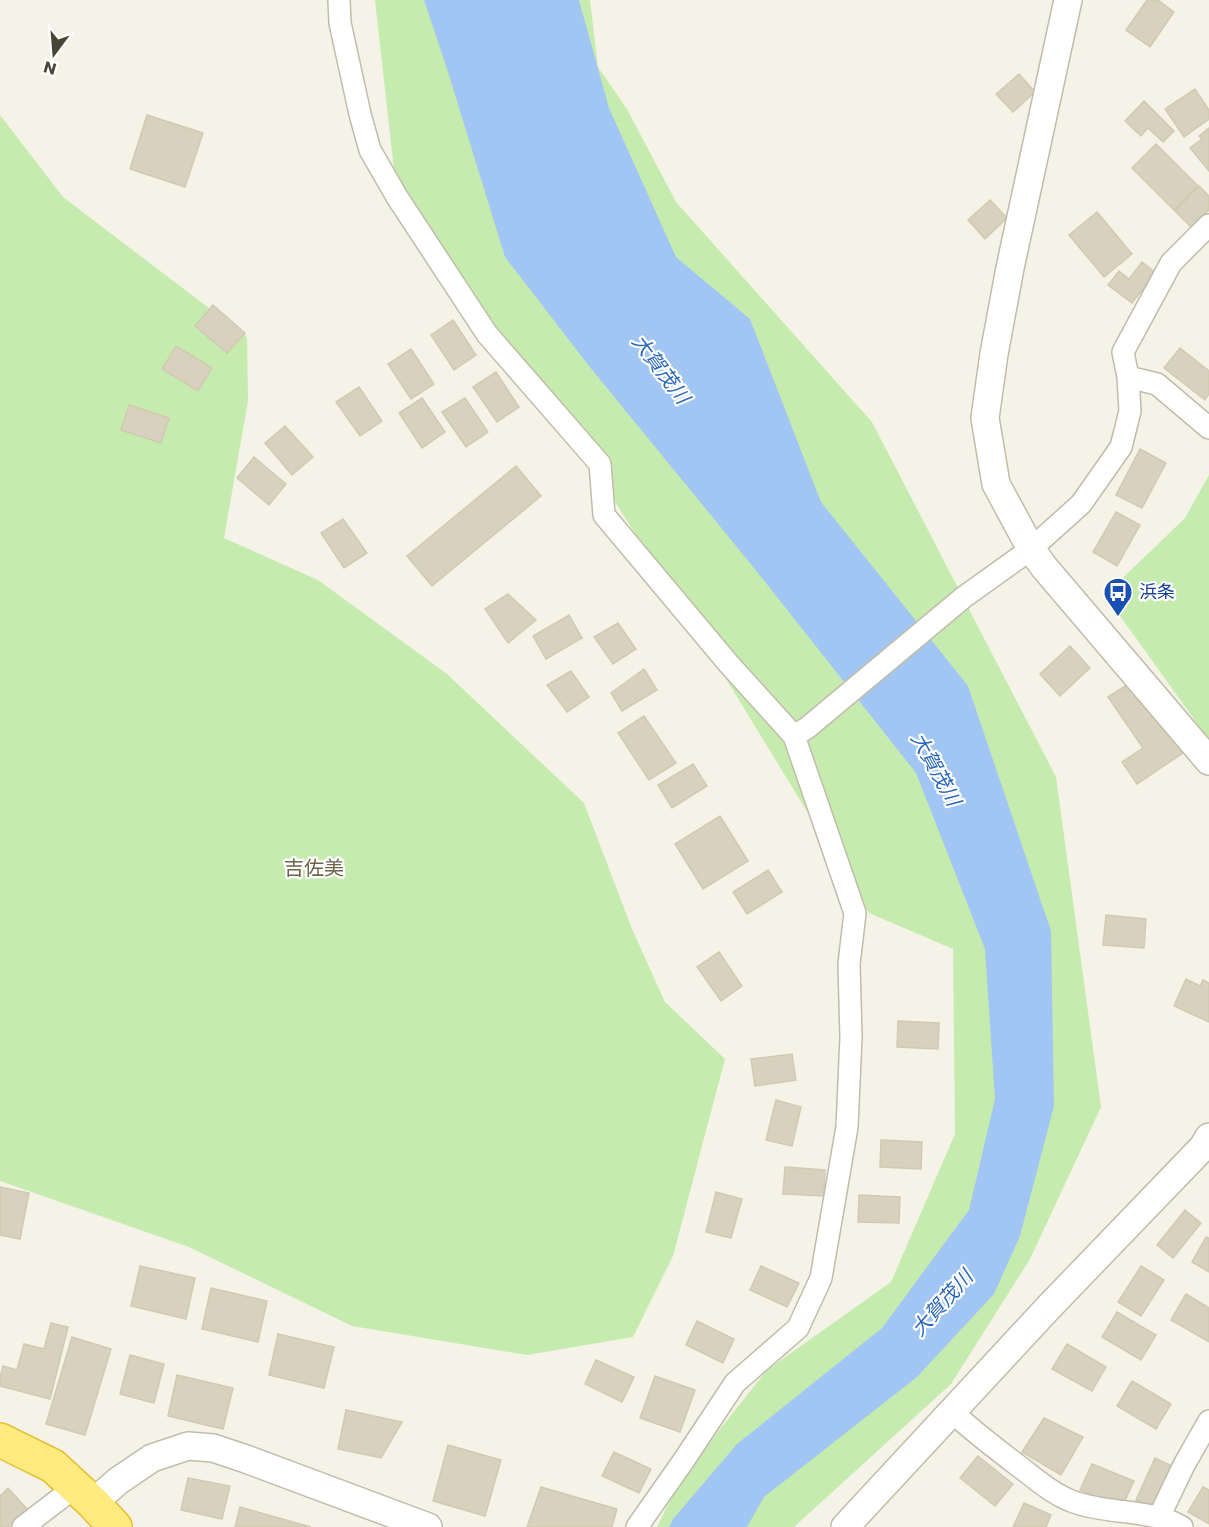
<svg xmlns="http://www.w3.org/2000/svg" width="1209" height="1527" viewBox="0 0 1209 1527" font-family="Poppins,'Noto Sans JP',sans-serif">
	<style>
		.green { fill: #c6ebaf }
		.water { fill: #a2c6f4 }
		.building { fill: #d7d1bd; stroke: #d2cab0; stroke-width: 1.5 }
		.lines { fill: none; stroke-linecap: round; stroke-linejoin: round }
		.minor-casing { stroke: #c1bcaa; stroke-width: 24 }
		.tertiary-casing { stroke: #c1bcaa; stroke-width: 30 }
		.trunk-casing { stroke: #e5bf32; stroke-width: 36 }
		.minor { stroke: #fff; stroke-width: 21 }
		.tertiary { stroke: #fff; stroke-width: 27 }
		.trunk { stroke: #ffea80; stroke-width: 33 }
		.labels { text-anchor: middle; stroke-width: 4.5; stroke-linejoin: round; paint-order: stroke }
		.transit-label { font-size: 18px; fill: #164399; stroke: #fff; text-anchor: start }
		.water-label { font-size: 20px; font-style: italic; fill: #2967ba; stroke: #fff }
		.neighbourhood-label { font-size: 20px; fill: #6c644d; stroke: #fff }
	</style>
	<rect width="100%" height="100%" fill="#f5f3e8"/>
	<path class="green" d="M375,0H590L598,67L627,109L676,202L872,422L1056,777L1101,1107L1030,1259L951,1384L794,1527H657L681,1478L767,1370L891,1282L955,1134L953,949L869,913L684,610L601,480L397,197Z
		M0,115L63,197L247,337L248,401L224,538L318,580L447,674L584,803L632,929L665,1002L725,1059L673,1256L633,1337L527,1355L352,1326L189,1247L0,1181Z
		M1209,475V740L1105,595L1185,518Z"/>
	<path class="water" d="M424,0H579L609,108L676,257L750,319L821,502L968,686L1051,931L1054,1106L1020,1236L994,1294L917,1377L764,1497L747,1527H669L673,1519L737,1444L882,1328L969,1210L995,1099L985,949L916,773L754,568L589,366L505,257L448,72Z"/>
	<path class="building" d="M1147,0H1158L1174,12L1150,47L1126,30Z
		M1019,74L1035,92L1013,112L996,94Z
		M1195,89L1209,110V119L1184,137L1165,109Z
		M1144,101L1174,131L1163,142L1148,128L1141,136L1125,121Z
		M147,115L203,133L185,187L130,169Z
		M1209,128V171L1190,148L1202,139L1199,136Z
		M1156,144L1198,186L1174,210L1132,168Z
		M1199,186L1209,196V210L1191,227L1175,211Z
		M990,200L1007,218L985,239L968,220Z
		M1097,212L1132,254L1104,277L1069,235Z
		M1142,262L1156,273L1132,303L1108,285L1119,271L1129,279Z
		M213,305L245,333L227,353L195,326Z
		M453,320L476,355L454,370L431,335Z
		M176,346L212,368L198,391L162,369Z
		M1180,348L1209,371V394L1205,400L1164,368Z
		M411,349L434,384L411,399L388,364Z
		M496,372L519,407L497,422L473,387Z
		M359,387L382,421L360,436L336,402Z
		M422,398L445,432L422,448L399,413Z
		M465,398L488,432L466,447L442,412Z
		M129,405L169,418L161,443L121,430Z
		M285,426L313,457L292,475L265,443Z
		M1140,449L1166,463L1142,508L1116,495Z
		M254,457L286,484L269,505L237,478Z
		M516,466L541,496L432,586L407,556Z
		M1116,512L1140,525L1117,566L1093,552Z
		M343,519L367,553L344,568L321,533Z
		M508,594L536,620L508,643L485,609Z
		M569,615L582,638L546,659L533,636Z
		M618,623L636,649L613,664L594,637Z
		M1070,646L1090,668L1060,696L1040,674Z
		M644,669L657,690L622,711L611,693Z
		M571,671L589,697L567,712L547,685Z
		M1133,681L1183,753L1137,784L1122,762L1143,748L1108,697Z
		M644,716L676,763L649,780L618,733Z
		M693,764L707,786L672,808L658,785Z
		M720,816L748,861L703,889L675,844Z
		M768,870L782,892L747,914L733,892Z
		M1106,915L1146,919L1144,948L1103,945Z
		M719,952L742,986L721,1001L697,967Z
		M1186,979L1200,986L1203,980L1209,983V1022L1174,1006Z
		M898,1021L939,1023L938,1049L897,1047Z
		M792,1054L796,1080L755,1086L751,1059Z
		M776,1100L801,1107L792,1146L766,1140Z
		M881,1140L922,1142L921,1169L880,1167Z
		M785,1167L825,1170L824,1196L783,1194Z
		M0,1187L29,1193L20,1239L0,1235Z
		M716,1192L742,1199L731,1238L706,1232Z
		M859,1195L900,1197L899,1223L858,1222Z
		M1185,1210L1201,1223L1173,1258L1157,1245Z
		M1206,1237L1209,1238V1272L1192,1262Z
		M140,1266L195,1278L186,1319L131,1306Z
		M761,1266L799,1283L787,1307L750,1290Z
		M1141,1266L1164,1280L1141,1316L1118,1302Z
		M211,1288L267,1301L258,1342L202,1329Z
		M1186,1294L1209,1308V1342L1171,1320Z
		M1117,1312L1156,1335L1141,1360L1102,1337Z
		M697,1321L734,1339L723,1363L686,1345Z
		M51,1323L68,1327L50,1399L0,1386V1377L3,1366L17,1370L24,1344L44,1349Z
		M278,1334L334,1347L324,1388L269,1375Z
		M72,1337L111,1349L85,1435L46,1424Z
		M1067,1344L1106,1367L1092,1391L1052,1369Z
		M130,1355L164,1364L154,1403L120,1394Z
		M596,1360L634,1377L622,1402L585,1384Z
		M177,1375L233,1388L223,1429L168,1416Z
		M655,1376L695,1390L680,1432L640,1418Z
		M1132,1381L1171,1404L1156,1429L1117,1406Z
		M346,1410L402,1422L381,1458L338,1449Z
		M1044,1418L1083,1437L1061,1475L1022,1452Z
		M448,1445L501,1460L485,1516L433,1501Z
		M614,1452L651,1469L639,1493L602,1476Z
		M978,1456L1013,1484L995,1506L960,1478Z
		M1155,1458L1174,1467L1156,1508L1136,1500Z
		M1092,1464L1134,1481L1122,1507L1080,1490Z
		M188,1478L230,1486L222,1519L181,1510Z
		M541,1487L617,1509L612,1527H527Z
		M1203,1487L1209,1490V1524L1188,1512Z
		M8,1488L29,1511L11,1527H0V1496Z
		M1024,1503L1051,1515L1046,1527H1013Z
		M240,1507L311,1527H235Z"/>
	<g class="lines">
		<g class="minor-casing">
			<path id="minor" d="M339,0L340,23L360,114L370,150L397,197L487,334L600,464L604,515L728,663L794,736L855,913L849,964L851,1037L847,1127L821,1278L798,1328L735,1383L684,1460L637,1527
				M1128,377L1157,384L1209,428
				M794,736L807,728L964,597L1031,549L1081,504L1121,447L1130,411L1128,377L1123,352L1171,263L1209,225
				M951,1411C973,1431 996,1449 1020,1467C1037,1480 1054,1495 1074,1502C1110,1515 1149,1508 1182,1527
				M1159,1517L1184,1465L1209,1421
				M23,1527L75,1487"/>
		</g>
		<g class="tertiary-casing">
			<path id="tertiary" d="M1068,0L1010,268L994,354L985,418L996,484L1031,549L1044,567L1209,761
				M93,1503L118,1481L152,1458L188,1446L213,1448L246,1459L428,1527
				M845,1527L1048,1308L1203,1147L1209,1137"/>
		</g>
		<g class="trunk-casing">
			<path id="trunk" d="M0,1440L53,1466L93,1503L115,1527"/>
		</g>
		<use href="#minor" class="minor"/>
		<use href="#tertiary" class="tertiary"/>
		<use href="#trunk" class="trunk"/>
	</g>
	<defs>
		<g id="bus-pin" transform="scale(1.5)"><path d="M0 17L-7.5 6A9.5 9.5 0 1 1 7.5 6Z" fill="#1a4fb4" stroke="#fff"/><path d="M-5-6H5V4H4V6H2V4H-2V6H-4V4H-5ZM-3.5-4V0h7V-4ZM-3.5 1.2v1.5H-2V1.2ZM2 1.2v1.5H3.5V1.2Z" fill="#fff"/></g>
	</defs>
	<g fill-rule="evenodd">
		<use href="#bus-pin" x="1118" y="592"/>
	</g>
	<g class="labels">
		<g class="transit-label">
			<text x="1139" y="598">浜条</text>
		</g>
		<g class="water-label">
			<text transform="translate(661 369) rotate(53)" y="7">大賀茂川</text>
			<text transform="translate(936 769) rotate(61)" y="7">大賀茂川</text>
			<text transform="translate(942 1303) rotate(-48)" y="7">大賀茂川</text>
		</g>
		<g class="neighbourhood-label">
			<text x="314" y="875">吉佐美</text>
		</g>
	</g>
	<g transform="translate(54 54) rotate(196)" stroke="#ffffff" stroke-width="4.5" paint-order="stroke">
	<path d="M0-4.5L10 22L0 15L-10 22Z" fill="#484436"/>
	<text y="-9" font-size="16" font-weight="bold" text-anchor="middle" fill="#484436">N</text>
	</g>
</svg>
